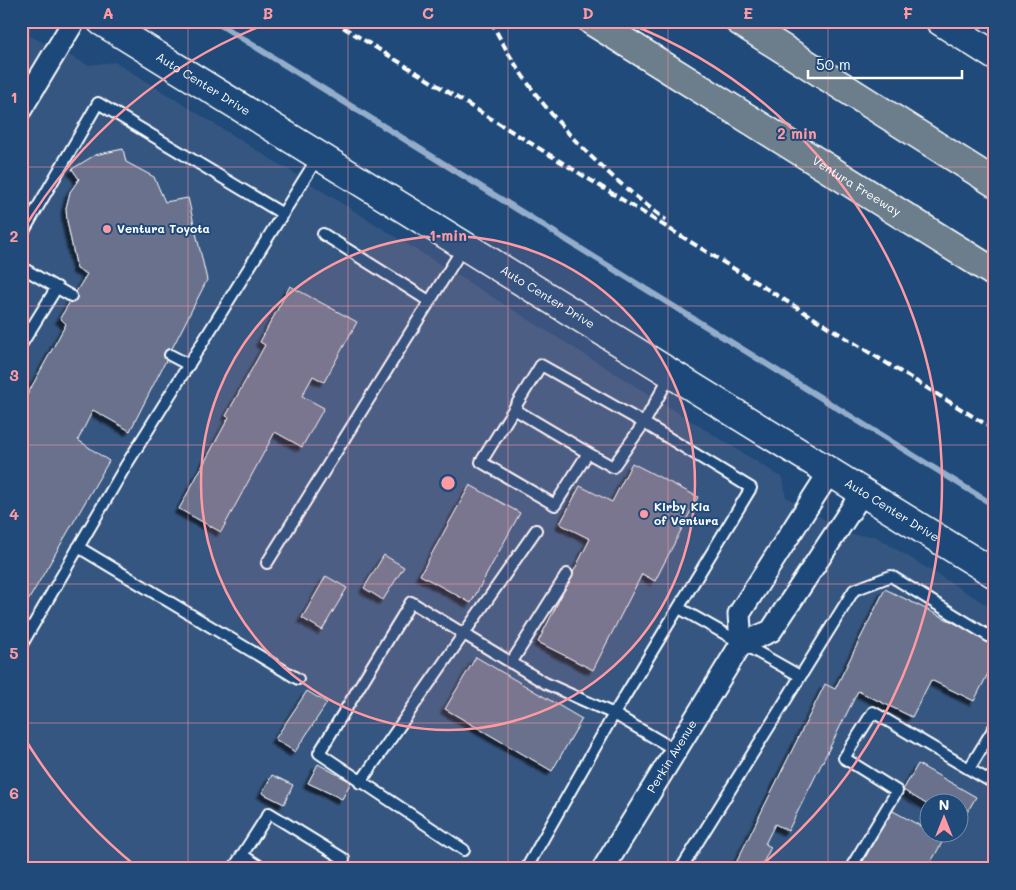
<svg xmlns="http://www.w3.org/2000/svg" width="1016" height="890" viewBox="0 0 1016 890" font-family="Mali,sans-serif">
	<style>
		.built { fill: #355680; fill-rule: evenodd }
		.lines { fill: none; stroke-linecap: round; stroke-linejoin: round }
		.stream { stroke: #93adca; stroke-width: 6 }
		.building { fill: #69718d; stroke: #fff; filter: url(#shadow) }
		.lane-casing { stroke: #fff; stroke-width: 14 }
		.street-casing { stroke: #fff; stroke-width: 25 }
		.secondary-casing { stroke: #fff; stroke-width: 31 }
		.highway-casing { stroke: #fff; stroke-width: 31 }
		.lane { stroke: #1f4a7a; stroke-width: 10 }
		.street { stroke: #1f4a7a; stroke-width: 21 }
		.secondary { stroke: #1f4a7a; stroke-width: 28 }
		.highway { stroke: #6c7d8c; stroke-width: 28 }
		.rail { stroke: #fff; stroke-width: 4; stroke-dasharray: 8 4; stroke-linecap: butt }
		.grid { fill: none; stroke: #ff9aa2; stroke-width: 1; stroke-opacity: 0.55 }
		.ring { fill: none; stroke: #ff9aa2; stroke-width: 2.5 }
		.poi-dot { fill: #ff9aa2; stroke: #1f4a7a; stroke-width: 2 }
		.labels { text-anchor: middle; stroke-width: 4; stroke-linejoin: round; paint-order: stroke }
		.street-label { font-size: 12px; fill: #fff; stroke: #1f4a7a }
		.poi-label { font-size: 12px; font-weight: bold; fill: #fff; stroke: #1f4a7a; text-anchor: start }
		.centre { fill: #ff9aa2; stroke: #1f4a7a; stroke-width: 2.5 }
		.ring-label { font-size: 15px; text-anchor: middle; font-weight: bold; fill: #ff9aa2; stroke: #1f4a7a; stroke-width: 4; stroke-linejoin: round; paint-order: stroke }
		.neatline { fill: none; stroke: #ff9aa2; stroke-width: 2 }
		.grid-label { font-size: 16px; text-anchor: middle; font-weight: bold; fill: #ff9aa2 }
	</style>
	<defs>
		<filter id="shadow"><feDropShadow dx="-4.5" dy="4.5" stdDeviation="1" flood-color="#0009"/></filter>
	</defs>
	<rect width="100%" height="100%" fill="#1f4a7a"/>
	<filter id="ink" filterUnits="userSpaceOnUse"><feTurbulence type="fractalNoise" baseFrequency=".02" numOctaves="2"/><feDisplacementMap in="SourceGraphic" scale="10" xChannelSelector="R" yChannelSelector="G"/><feConvolveMatrix kernelMatrix="1 2 1 2 8 2 1 2 1" color-interpolation-filters="sRGB"/></filter>
	<g filter="url(#ink)">
		<path class="built" d="M21,21H30V36L88,65L115,62L783,478L786,497L851,535L875,536L995,610V869H21ZM928,802H958V832H928Z"/>
		<g class="lines">
			<path class="stream" d="M214,21L995,506"/>
		</g>
		<path class="building" d="M123,149L126,162L154,177L165,202L188,198L207,280L130,431L93,410L78,440L109,461L21,613V398L26,397L66,324L60,318L87,274L77,269L67,221L66,208L70,192L79,179L72,169L95,155Z
			M290,286L357,322L324,382L313,376L302,396L324,408L302,447L275,432L221,532L179,509L229,417L226,416L265,345L260,342Z
			M632,463L698,497L655,581L642,574L593,670L538,642L590,539L560,524L580,486L612,502Z
			M470,485L520,513L471,603L420,575Z
			M384,555L404,567L383,600L364,588Z
			M326,576L347,588L322,630L302,618Z
			M885,589L995,643V660L974,701L931,680L912,717L858,691L788,831L775,824L765,844L771,847L760,869H733L825,684L835,689Z
			M476,657L582,719L552,771L445,709Z
			M307,691L327,703L295,752L275,739Z
			M318,764L351,782L342,799L308,783Z
			M918,764L976,797L961,823L958,822V802H928V805L903,790Z
			M272,775L293,785L284,804L262,793Z
			M891,810L928,830V832L944,839L927,869H859Z"/>
		<g class="lines">
			<g class="lane-casing">
				<path id="lane" d="M323,234L429,301
					M21,236L98,103L283,214
					M21,267L71,296
					M21,345L57,287
					M170,355L189,365
					M541,365L644,423L613,467L588,453L555,505L481,462Z
					M671,374L644,423L751,488L614,714L677,751
					M514,409L588,453
					M78,547L298,679
					M267,563L464,246
					M679,608L800,676
					M21,646L125,467L318,157
					M511,663L567,574
					M969,769L995,784
					M360,783L536,530
					M464,850L319,753L411,602L545,683L614,714L526,869
					M242,855L269,813L344,859L338,869
					M233,869L242,855L264,869
					M681,869L854,590L891,576L995,640
					M850,869L897,791L844,758L873,712L969,769L995,726"/>
			</g>
			<g class="street-casing">
				<g id="street">
					<path d="M21,109L74,21"/>
					<path d="M741,644L771,631L862,493"/>
					<path id="s1" d="M603,869L741,644L739,614L829,473"/>
				</g>
			</g>
			<g class="secondary-casing">
				<g id="secondary">
					<path id="s2" d="M101,21L995,574"/>
					<path d="M940,21L995,56"/>
				</g>
			</g>
			<g class="highway-casing">
				<g id="highway">
					<path id="s3" d="M592,21L995,273"/>
					<path d="M739,21L995,183"/>
				</g>
			</g>
			<use href="#lane" class="lane"/>
			<use href="#street" class="street"/>
			<use href="#secondary" class="secondary"/>
			<use href="#highway" class="highway"/>
			<path class="rail" d="M333,21L995,430
				M491,21C531,103 594,166 666,220"/>
		</g>
	</g>
	<path class="grid" d="M188,21V869M348,21V869M508,21V869M668,21V869M828,21V869M21,167H995M21,306H995M21,445H995M21,584H995M21,723H995"/>
	<circle cx="448" cy="483" r="247" fill="#ff9aa2" fill-opacity=".12"/>
	<g class="ring">
		<circle cx="448" cy="483" r="247"/>
		<path d="M137 867A494 494 0 0 1 22 734M22 232A494 494 0 0 1 271 22M625 22A494 494 0 0 1 759 867"/>
	</g>
	<g class="poi-dot">
		<circle cx="107" cy="229" r="5"/>
		<circle cx="644" cy="514" r="5"/>
	</g>
	<g class="labels">
		<g class="street-label">
			<text dy="4" stroke="none"><textPath href="#s2" startOffset="120">Auto Center Drive</textPath></text>
			<text dy="4" stroke="none"><textPath href="#s3" startOffset="312">Ventura Freeway</textPath></text>
			<text dy="4" stroke="none"><textPath href="#s2" startOffset="525">Auto Center Drive</textPath></text>
			<text dy="4" stroke="none"><textPath href="#s2" startOffset="930">Auto Center Drive</textPath></text>
			<text dy="4" stroke="none"><textPath href="#s1" startOffset="132">Perkin Avenue</textPath></text>
		</g>
		<g class="poi-label">
			<text x="117" y="233">Ventura Toyota</text>
			<text x="654" y="511">Kirby Kia<tspan x="654" dy="14">of Ventura</tspan></text>
		</g>
	</g>
	<circle cx="448" cy="483" r="8" class="centre"/>
	<g class="ring-label">
		<text x="797" y="139">2 min</text>
		<text x="448" y="241">1 min</text>
	</g>
	<rect width="1016" height="890" fill="none" stroke="#1f4a7a" stroke-width="55"/>
	<g transform="translate(944 818)"><circle r="24" fill="#1f4a7a" stroke="#7992af"/>
	<path d="M0-4L9 19L0 12L-9 19Z" fill="#ff9aa2"/>
	<text y="-8" font-size="14" font-weight="bold" text-anchor="middle" fill="#ffffff">N</text>
	</g>
	<path d="M808 70v8h154v-8" fill="none" stroke="#ffffff" stroke-width="2.5"/>
	<text x="816" y="70" font-size="15" fill="#ffffff" stroke="#1f4a7a" stroke-width="4" paint-order="stroke">50 m</text>
	<rect x="28" y="28" width="960" height="834" class="neatline"/>
	<g class="grid-label">
		<text x="108" y="19">A</text>
		<text x="268" y="19">B</text>
		<text x="428" y="19">C</text>
		<text x="588" y="19">D</text>
		<text x="748" y="19">E</text>
		<text x="908" y="19">F</text>
		<text x="14" y="103">1</text>
		<text x="14" y="242">2</text>
		<text x="14" y="381">3</text>
		<text x="14" y="520">4</text>
		<text x="14" y="659">5</text>
		<text x="14" y="799">6</text>
	</g>
</svg>
